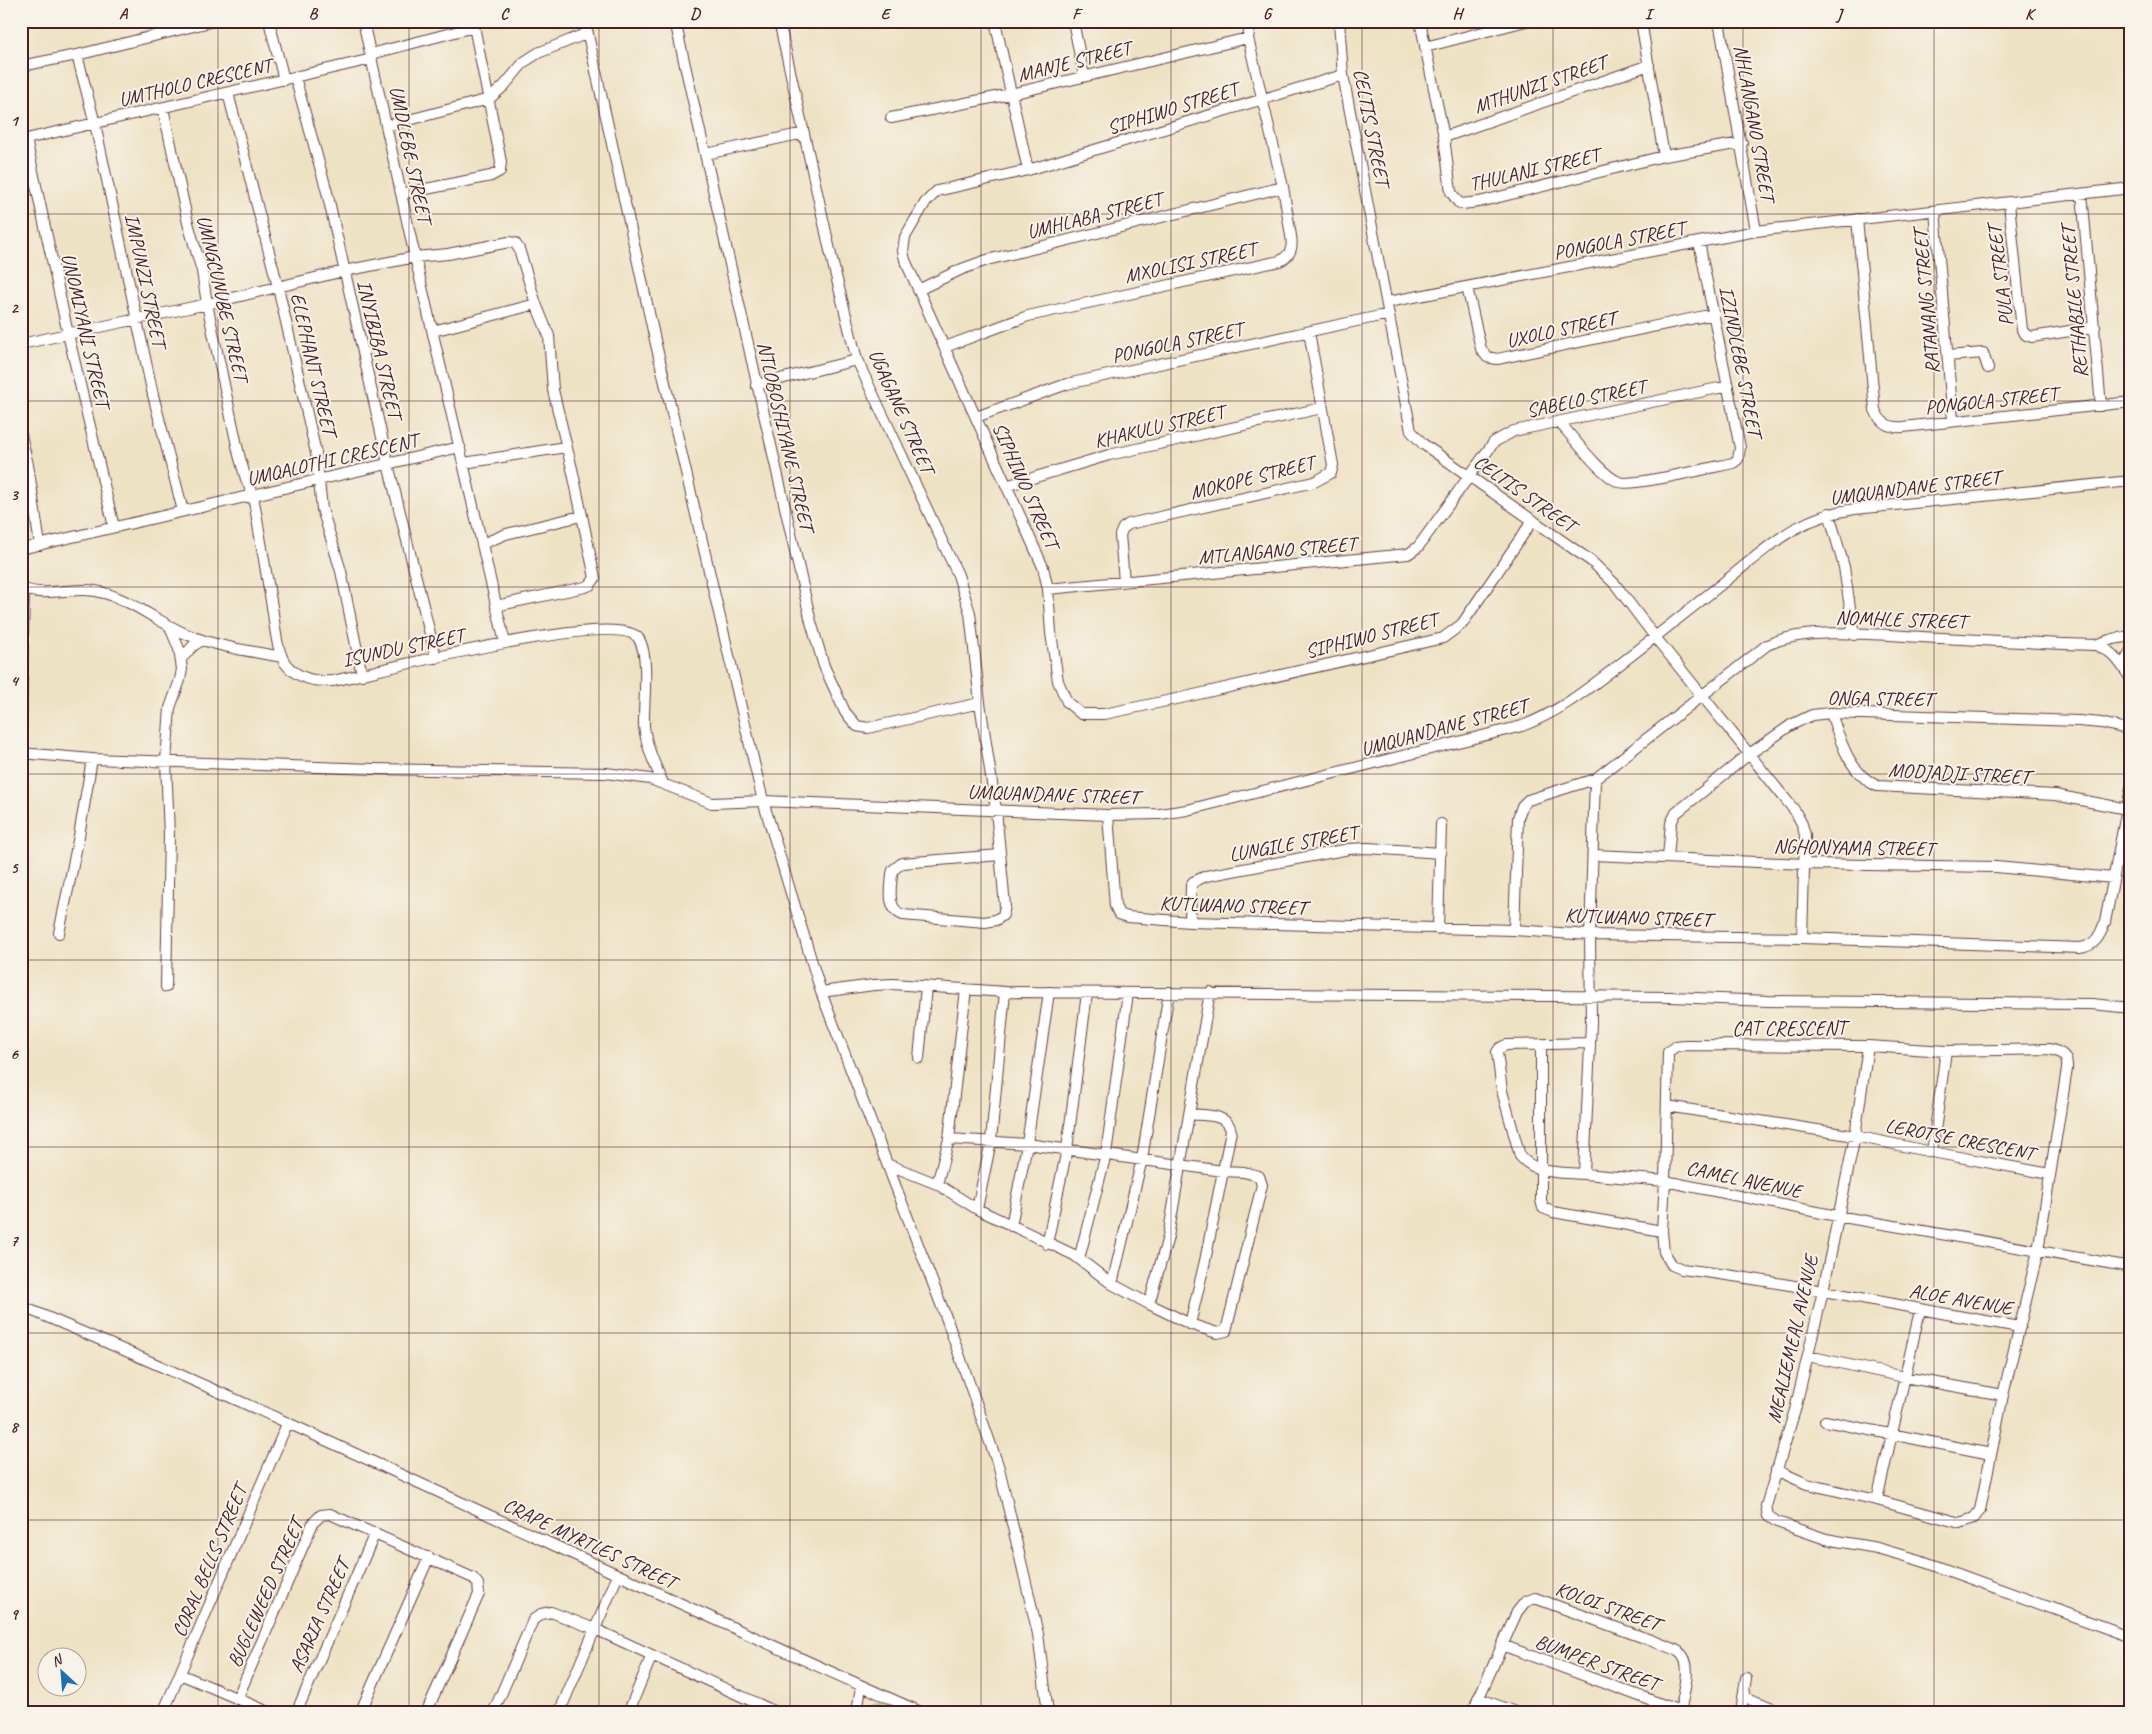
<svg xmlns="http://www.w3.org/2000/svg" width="2152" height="1734" viewBox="0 0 2152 1734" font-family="Caveat,sans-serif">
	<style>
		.green { fill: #acbd60; stroke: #7b6e46 }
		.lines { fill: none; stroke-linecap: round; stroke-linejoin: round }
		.minor-casing { stroke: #633c42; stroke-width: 12 }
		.minor { stroke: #fff; stroke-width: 10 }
		.grid { fill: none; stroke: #4a1f2b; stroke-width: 1; stroke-opacity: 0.55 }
		.labels { text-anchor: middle; stroke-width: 4; stroke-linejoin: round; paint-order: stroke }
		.street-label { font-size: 20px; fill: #4a1f2b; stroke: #f7f3e8 }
		.neatline { fill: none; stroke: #4a1f2b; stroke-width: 2 }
		.grid-label { font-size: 16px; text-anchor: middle; font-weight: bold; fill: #4a1f2b }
	</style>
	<rect width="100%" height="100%" fill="#f7f3e8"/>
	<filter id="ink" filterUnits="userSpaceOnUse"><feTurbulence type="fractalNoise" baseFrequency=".02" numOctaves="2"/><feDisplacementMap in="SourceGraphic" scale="10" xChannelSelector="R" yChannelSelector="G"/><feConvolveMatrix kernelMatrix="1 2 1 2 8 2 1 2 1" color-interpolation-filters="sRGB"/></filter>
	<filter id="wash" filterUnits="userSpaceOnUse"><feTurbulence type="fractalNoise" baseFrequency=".0096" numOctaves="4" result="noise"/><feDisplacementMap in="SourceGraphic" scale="20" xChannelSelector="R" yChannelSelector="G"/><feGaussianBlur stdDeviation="1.12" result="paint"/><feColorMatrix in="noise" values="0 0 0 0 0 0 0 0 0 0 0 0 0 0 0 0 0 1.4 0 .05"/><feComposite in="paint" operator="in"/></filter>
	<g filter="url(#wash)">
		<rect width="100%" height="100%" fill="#eee2c4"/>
		<path class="green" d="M881,1699L909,1710L908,1713H869L871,1705Z"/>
	</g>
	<g filter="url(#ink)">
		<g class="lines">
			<g class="minor-casing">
				<path id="minor" d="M269,21L284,80
					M363,21L415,257L505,643
					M585,21L655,340L763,801L821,992L947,1320L999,1468L1038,1634L1048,1713
					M675,21L811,622L824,666L845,712L857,726L868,728L980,703
					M779,21L833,264L857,360L958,575L970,613L980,703L996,810L1005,906L1003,915L996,920L985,922L903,915C886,909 891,889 892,874L893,870L902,863L1000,855
					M995,21L1028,170
					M1073,21L1084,76
					M1339,21L1343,75L1411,431L1423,444L1591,561L1615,584L1655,637L1795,811L1802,824L1805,835L1802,938
					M1420,21L1444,137L1451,192L1458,202L1462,204L1479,202L1664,156L1742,143
					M1641,21L1664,156
					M1719,21L1756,231
					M1425,47L1526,21
					M371,54L474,27
					M77,55L95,124L153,395L183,511
					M21,66L77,55L214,21
					M1343,75L1028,170L937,191L925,203L905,237L903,251L905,260L1043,567L1048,589L1051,633L1058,681L1067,702L1081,714H1104L1181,698L1443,638L1462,624L1533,520
					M295,77L327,192L388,464L436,658
					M228,93L278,287L316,453L322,509L341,571L362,675
					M163,108L188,223L202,271L207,304L239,455L246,479L253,495C259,532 266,570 272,607C275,624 276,649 285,663C297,679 315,682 333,681C374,672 620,608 639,639C650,657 643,705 644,726C646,746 655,765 663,783
					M891,118L1011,94L1248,38
					M386,126L489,99L504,86L524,62L538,53L588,33
					M1444,137L1649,65
					M26,139L68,334L114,527
					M22,140L372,59
					M706,154L804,133
					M401,194L491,176L500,171L501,162L473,21
					M2082,194L2101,406
					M2009,203L2022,330L2026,335L2032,337L2095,327
					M1935,211L1953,420
					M1857,219L1875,410C1881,424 1889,428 1903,427L2131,402
					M1467,287L1481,349L1487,357L1497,359L1714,314
					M918,290L962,269L987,260L1283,187
					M1388,302L1756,231L2131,188
					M433,331L536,304L549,336L553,390L573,473L595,578L590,585L585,587L496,606
					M21,344L207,304L344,271L415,257L448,254L509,242L515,243L519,249L536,304
					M945,347L1028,316L1280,261C1291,255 1293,248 1291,236L1283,187L1248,38L1251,21
					M1948,356L1983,353L1988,368
					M756,385L857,360
					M976,417L1067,384L1389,314
					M1559,422C1573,437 1601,475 1619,482C1632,487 1714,467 1733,463L1738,459L1740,448L1699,242
					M21,435L28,465L40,545
					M464,463L566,447
					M1006,486L1109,455L1322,408
					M1829,513L1844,567L1854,635
					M482,544L506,534L581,516
					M21,549L460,447
					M1124,581L1120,535L1123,528L1129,524L1314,482L1331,473L1333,465L1309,332
					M21,588C48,599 77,584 104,593C133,601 158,622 186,634C217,647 250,651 282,657
					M1048,589L1408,554L1418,547L1494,442L1514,431L1533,427L1728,386
					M2095,645L2113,639L2131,636
					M181,659L193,646L202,640
					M2123,667L2131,650
					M2131,679C2121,664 2113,650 2095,645C2037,643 1980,640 1922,637C1878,635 1807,626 1767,645L1595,779L1590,935L1591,1023L1584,1174L1665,1181L1837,1216L2131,1267
					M1831,713C1840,740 1849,773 1877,786L2055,795L2127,809
					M21,730L24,589
					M21,753L92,759L373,769L606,773L650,779L712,803L763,801L1108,815L1160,814L1187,810L1522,726C1557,713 1585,691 1615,668C1653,639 1690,609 1728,579C1772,544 1797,517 1855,509L2131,481
					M1108,815L1115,906L1119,914L1128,917L1190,922L1514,930L1590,935L1802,938L2080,948C2095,946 2100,936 2105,922L2131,788
					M1593,855L1805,864L1996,867L2113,878
					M1668,858L1671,823L1676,813L1748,755L1791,725L1812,715L1831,713L2079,721L2101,723L2131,730
					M1190,922L1191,886L1193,882L1206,876L1349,849L1368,848L1441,853
					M1438,929L1441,824
					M1514,930L1518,818L1522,806L1528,800L1595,779
					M59,933L79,836L92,759
					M166,987L169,835L166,761L170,708L180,680L182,669L179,649L170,627
					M821,992L874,985L893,984L1005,992L1672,997L1768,1001L2092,1004L2131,1008
					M1541,1044V1200L1543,1208L1553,1212L1662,1231
					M919,1058L926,987
					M1667,1106L1855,1136L1932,1152L2050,1174
					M1190,1114C1204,1116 1228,1113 1231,1131L1205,1261L1190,1324
					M1932,1152L1946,1051
					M887,1164L937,1184L977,1209L1074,1255L1112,1284L1149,1304L1190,1324L1217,1333L1226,1331L1262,1185L1259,1176L1244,1172L1223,1171L1027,1144L949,1139
					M1584,1174C1562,1172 1536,1175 1520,1156L1502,1091L1497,1052L1500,1048L1506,1045L1590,1043
					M937,1184L949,1139L966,989
					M977,1209L991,1141L1005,992
					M1011,1226L1027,1144L1049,992
					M1047,1244L1067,1149L1087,993
					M1079,1259L1106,1154L1128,993
					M2128,1267L2131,1248
					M1112,1284L1142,1159L1169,992
					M1149,1304L1168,1237L1210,992
					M21,1306C325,1434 621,1580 923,1713
					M2020,1327C1907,1308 1796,1283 1682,1269L1672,1265L1664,1252L1662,1231L1665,1181L1668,1052L1676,1046L1685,1045L1868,1046L1855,1136L1823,1291L1795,1410L1766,1506L1768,1516L1777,1522L1826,1539L1877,1548L1922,1561L2131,1637
					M1808,1356L1904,1377L2003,1395
					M1825,1421L1991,1454
					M1776,1470L1807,1484L1877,1500L1960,1523L1974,1518L1980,1510L2003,1395L2038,1251L2067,1069C2068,1055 2061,1052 2049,1049L1946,1051L1868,1046
					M1877,1500L1920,1310
					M1502,1645L1680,1711
					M180,1674L271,1713
					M1743,1697L1788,1713
					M1478,1698L1518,1713
					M237,1699L313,1523L321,1515L330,1514L473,1578L478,1584L479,1594L426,1713
					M163,1713L287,1424
					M296,1713L375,1533
					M360,1713L429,1557
					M493,1713L533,1620L541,1614L551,1612L595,1629L778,1713
					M559,1713L618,1575
					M628,1713L652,1655
					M857,1713L861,1686
					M1472,1713L1517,1612L1525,1602L1535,1598L1661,1644C1667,1646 1674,1648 1679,1652C1695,1663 1682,1697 1680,1713
					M1741,1713L1746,1678"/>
			</g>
			<use href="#minor" class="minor"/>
		</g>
	</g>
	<path class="grid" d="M218,21V1713M409,21V1713M599,21V1713M790,21V1713M981,21V1713M1171,21V1713M1362,21V1713M1553,21V1713M1743,21V1713M1934,21V1713M21,214H2131M21,401H2131M21,587H2131M21,774H2131M21,960H2131M21,1147H2131M21,1333H2131M21,1520H2131"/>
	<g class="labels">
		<g class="street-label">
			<text transform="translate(1074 61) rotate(-14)" y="7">MANJE STREET</text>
			<text transform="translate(195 82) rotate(-13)" y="7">UMTHOLO CRESCENT</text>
			<text transform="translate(1540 84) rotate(-19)" y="7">MTHUNZI STREET</text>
			<text transform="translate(1172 108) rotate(-17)" y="7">SIPHIWO STREET</text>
			<text transform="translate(1755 123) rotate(80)" y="7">NHLANGANO STREET</text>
			<text transform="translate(1372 127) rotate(79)" y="7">CELTIS STREET</text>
			<text transform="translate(411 154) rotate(78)" y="7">UMDLEBE STREET</text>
			<text transform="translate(1534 169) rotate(-13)" y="7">THULANI STREET</text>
			<text transform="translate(1094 215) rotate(-14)" y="7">UMHLABA STREET</text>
			<text transform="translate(1619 240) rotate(-11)" y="7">PONGOLA STREET</text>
			<text transform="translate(1190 262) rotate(-12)" y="7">MXOLISI STREET</text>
			<text transform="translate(2000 276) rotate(-97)" y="7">PULA STREET</text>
			<text transform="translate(146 280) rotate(78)" y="7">IMPUNZI STREET</text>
			<text transform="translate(223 298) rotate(77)" y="7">UMNGCUNUBE STREET</text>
			<text transform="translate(1926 302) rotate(-95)" y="7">RATANANG STREET</text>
			<text transform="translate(2074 302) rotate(-95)" y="7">RETHABILE STREET</text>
			<text transform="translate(1561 329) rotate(-12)" y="7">UXOLO STREET</text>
			<text transform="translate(86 330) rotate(77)" y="7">UNOMIYANI STREET</text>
			<text transform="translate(1177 342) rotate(-12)" y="7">PONGOLA STREET</text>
			<text transform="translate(380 349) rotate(77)" y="7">INYIBIBA STREET</text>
			<text transform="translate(1741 361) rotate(79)" y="7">IZINDLEBE STREET</text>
			<text transform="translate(314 364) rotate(77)" y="7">ELEPHANT STREET</text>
			<text transform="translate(1586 398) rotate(-12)" y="7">SABELO STREET</text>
			<text transform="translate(1991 400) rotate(-6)" y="7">PONGOLA STREET</text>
			<text transform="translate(902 411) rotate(66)" y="7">UGAGANE STREET</text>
			<text transform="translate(1159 426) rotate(-13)" y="7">KHAKULU STREET</text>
			<text transform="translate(786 436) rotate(77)" y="7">NTLOBOSHIYANE STREET</text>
			<text transform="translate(332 459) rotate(-13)" y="7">UMQALOTHI CRESCENT</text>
			<text transform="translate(1252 477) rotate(-14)" y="7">MOKOPE STREET</text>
			<text transform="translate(1026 485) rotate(66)" y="7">SIPHIWO STREET</text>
			<text transform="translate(1915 487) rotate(-7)" y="7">UMQUANDANE STREET</text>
			<text transform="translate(1525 493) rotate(35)" y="7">CELTIS STREET</text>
			<text transform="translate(1277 550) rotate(-5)" y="7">MTLANGANO STREET</text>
			<text transform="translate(1901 619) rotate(2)" y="7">NOMHLE STREET</text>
			<text transform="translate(1371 635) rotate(-14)" y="7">SIPHIWO STREET</text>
			<text transform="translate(403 647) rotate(-12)" y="7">ISUNDU STREET</text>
			<text transform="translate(1880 698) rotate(1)" y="7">ONGA STREET</text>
			<text transform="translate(1444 727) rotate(-15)" y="7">UMQUANDANE STREET</text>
			<text transform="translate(1959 773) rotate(3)" y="7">MODJADJI STREET</text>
			<text transform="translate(1053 794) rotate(2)" y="7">UMQUANDANE STREET</text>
			<text transform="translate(1293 843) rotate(-10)" y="7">LUNGILE STREET</text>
			<text transform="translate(1854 847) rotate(1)" y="7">NGHONYAMA STREET</text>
			<text transform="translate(1233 905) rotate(2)" y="7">KUTLWANO STREET</text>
			<text transform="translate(1638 917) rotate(2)" y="7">KUTLWANO STREET</text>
			<text x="1789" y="1035">CAT CRESCENT</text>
			<text transform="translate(1960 1139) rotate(11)" y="7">LEROTSE CRESCENT</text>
			<text transform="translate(1744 1179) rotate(12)" y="7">CAMEL AVENUE</text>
			<text transform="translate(1961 1299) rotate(10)" y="7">ALOE AVENUE</text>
			<text transform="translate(1792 1339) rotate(-77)" y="7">MEALIEMEAL AVENUE</text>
			<text transform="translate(590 1543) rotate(25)" y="7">CRAPE MYRTLES STREET</text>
			<text transform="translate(209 1561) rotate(-67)" y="7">CORAL BELLS STREET</text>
			<text transform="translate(265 1593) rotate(-66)" y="7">BUGLEWEED STREET</text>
			<text transform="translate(1608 1606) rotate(20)" y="7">KOLOI STREET</text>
			<text transform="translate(319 1616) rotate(-66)" y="7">ASARIA STREET</text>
			<text transform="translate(1597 1662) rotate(20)" y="7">BUMPER STREET</text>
		</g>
	</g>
	<rect width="2152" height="1734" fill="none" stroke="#f7f3e8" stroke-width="55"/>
	<g transform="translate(62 1672) rotate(334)"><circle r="24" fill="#f7f3e8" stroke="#b29e9c"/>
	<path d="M0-4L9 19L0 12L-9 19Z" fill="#1f6fb2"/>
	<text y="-8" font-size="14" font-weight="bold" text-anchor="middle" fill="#4a1f2b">N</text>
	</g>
	<rect x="28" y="28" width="2096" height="1678" class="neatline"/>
	<g class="grid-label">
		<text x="123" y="19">A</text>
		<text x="313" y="19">B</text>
		<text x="504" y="19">C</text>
		<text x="695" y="19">D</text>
		<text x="885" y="19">E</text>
		<text x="1076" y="19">F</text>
		<text x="1267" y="19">G</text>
		<text x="1457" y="19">H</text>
		<text x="1648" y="19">I</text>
		<text x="1839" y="19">J</text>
		<text x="2029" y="19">K</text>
		<text x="14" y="126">1</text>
		<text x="14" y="313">2</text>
		<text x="14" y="500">3</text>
		<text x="14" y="686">4</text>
		<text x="14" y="873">5</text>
		<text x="14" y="1059">6</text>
		<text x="14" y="1246">7</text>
		<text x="14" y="1432">8</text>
		<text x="14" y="1619">9</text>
	</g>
</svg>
